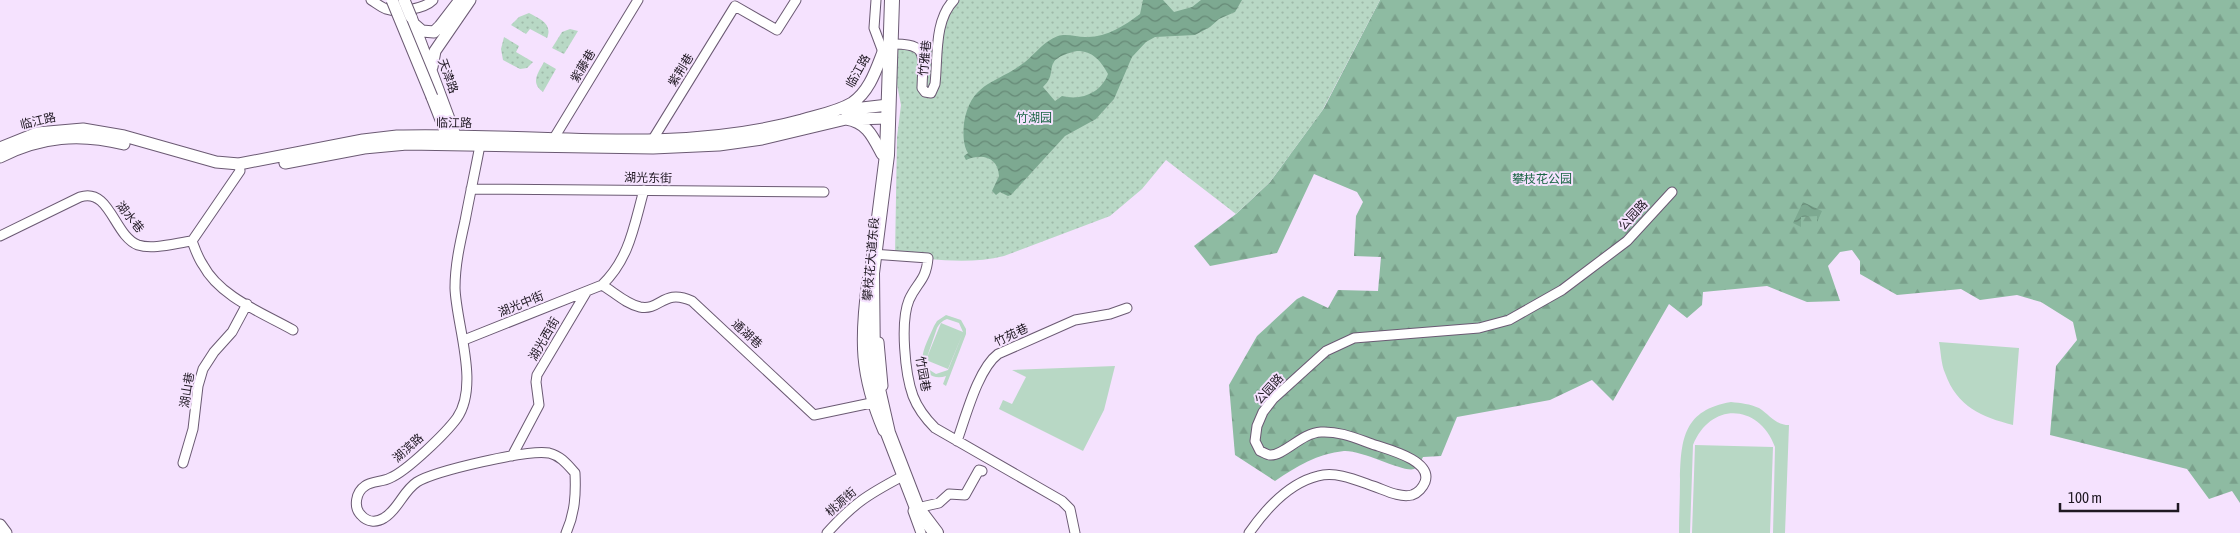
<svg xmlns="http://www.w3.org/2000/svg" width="2240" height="533" viewBox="0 0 2240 533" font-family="'Asap Condensed','Noto Sans SC',sans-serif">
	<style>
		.grass { fill: #b8d8c5; fill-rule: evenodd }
		.forest { fill: url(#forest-firs) }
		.park { fill: url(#park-dots) }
		.water { fill: url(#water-waves); fill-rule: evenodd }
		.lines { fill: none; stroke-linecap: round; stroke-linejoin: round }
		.minor-casing { stroke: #6b5a73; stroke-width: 11 }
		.major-casing { stroke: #6b5a73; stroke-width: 13 }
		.highway-casing { stroke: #6b5a73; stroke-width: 16 }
		.minor { stroke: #fff; stroke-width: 9 }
		.major { stroke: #fff; stroke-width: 11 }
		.highway { stroke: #fff; stroke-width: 14 }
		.major-bridge-casing { stroke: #6b5a73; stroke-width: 13; stroke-linecap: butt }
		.major-bridge { stroke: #fff; stroke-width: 11 }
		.labels { text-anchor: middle; stroke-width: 4; stroke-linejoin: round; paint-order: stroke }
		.street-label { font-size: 12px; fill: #1f1822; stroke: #f5e2fe }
		.park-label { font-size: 12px; fill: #1b6645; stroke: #f5e2fe }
	</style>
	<defs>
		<pattern id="forest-firs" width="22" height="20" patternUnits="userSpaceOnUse" patternTransform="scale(1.25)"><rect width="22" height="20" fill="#8ebba2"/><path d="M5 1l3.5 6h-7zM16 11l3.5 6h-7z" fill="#7aa08b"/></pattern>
		<pattern id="park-dots" width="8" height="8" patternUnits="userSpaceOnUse" patternTransform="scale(1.25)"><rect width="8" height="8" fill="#b8d8c5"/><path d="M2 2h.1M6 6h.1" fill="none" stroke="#9eb9a9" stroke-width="1.8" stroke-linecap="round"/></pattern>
		<pattern id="water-waves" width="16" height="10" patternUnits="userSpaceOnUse" patternTransform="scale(1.25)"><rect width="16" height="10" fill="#7da991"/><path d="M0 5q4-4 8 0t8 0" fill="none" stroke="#668976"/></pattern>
	</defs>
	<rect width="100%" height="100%" fill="#f5e2fe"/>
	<path class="grass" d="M946,315L961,320L966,329V334L946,386L943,384L946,376C940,378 933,378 928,373C914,362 929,339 934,326L937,321ZM947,319L959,323L963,332L941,323L926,360L937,328C940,323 942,321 947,319ZM963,333L948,370L936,374L928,369L926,360L948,369Z
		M1939,342L2019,348L2013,425C1982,417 1957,407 1945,373C1941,364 1941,352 1939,342Z
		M1115,366L1104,410L1083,451L999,409L1003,400L1012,404L1026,377L1012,370Z
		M1731,402C1741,403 1750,404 1759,408C1770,415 1775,425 1789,425L1785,533H1773L1775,447C1759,404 1711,401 1693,445L1690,533H1679C1679,515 1680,497 1680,479C1681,438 1684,410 1731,402Z
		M1695,445L1773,447L1770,533H1692Z"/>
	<path class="forest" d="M1380,0H2240V503L2232,491L2209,499L2187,469L2050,435L2056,366L2077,340L2073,322L2041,302L2017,295L1980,300L1961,289L1897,295L1860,274V261L1852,250L1840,252L1828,266L1840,301L1807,302L1767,286L1703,292L1702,305L1687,318L1669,304L1613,401L1592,380L1550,400L1457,417L1441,456L1423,457C1421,461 1419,467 1414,469C1404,473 1363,450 1344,451C1317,454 1297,466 1275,481L1235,455L1229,385L1257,336L1297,299L1303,296L1328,308L1338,290L1378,291L1381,257L1354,256L1356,216L1363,202L1357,192L1314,174L1277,253L1210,266L1194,246L1236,214L1270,182L1324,108Z"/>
	<path class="park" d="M954,0H1380L1322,111L1270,182L1236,214L1166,160L1142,189L1110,216L1004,256C969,265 931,259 895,256L897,137L901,105L889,44L919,48L938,47L941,19Z
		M529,13C540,19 553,24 547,38L530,29L526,34L511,25L519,17Z
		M570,29L578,31L564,54L552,48L562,32Z
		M504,37L519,46L516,52L533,62L527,68L520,69L503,60L501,49Z
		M544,62L556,69L543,92C530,83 538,73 544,62Z"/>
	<path class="water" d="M1143,0H1163L1174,12L1192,7L1201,0H1242L1235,12L1219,19L1210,27L1195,35L1155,37L1146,42L1132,57L1114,99L1096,119L1065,136L1011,195L1008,196L1000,192L996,195L992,191L999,176C998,157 982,153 966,160L964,156L968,153C963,145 963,133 964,123C971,81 997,84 1025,62C1036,53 1044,41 1058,36C1066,33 1077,37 1085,37C1106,38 1124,26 1140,14ZM1077,51C1093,51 1101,61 1108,74C1101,93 1081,101 1062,96L1055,101L1043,87C1061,71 1038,60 1077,51Z
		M1803,202L1822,211L1817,222V216L1801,217V227L1793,223Z"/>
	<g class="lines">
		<g class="minor-casing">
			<path id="minor" d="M371,0C376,3 381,7 386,9C398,13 424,9 433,0
				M876,0L874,28L883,52
				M888,44C929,43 923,53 922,88L925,92L931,93L935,84C938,57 934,20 954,0
				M481,140C476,167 470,194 465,221C460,243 455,265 455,288C456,324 480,385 457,418C446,433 407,471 390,478C383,482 371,481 365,486C356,492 353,507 361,515C367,522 376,523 384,518C398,510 403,491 417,482C435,471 528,449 549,453C561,456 567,464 575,473C576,494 575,513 566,533
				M554,143V138L638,0
				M653,144V139L735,6L777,30L796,0
				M471,189L824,192
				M0,236L80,197C110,187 114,236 138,245C153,250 176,243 192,241L240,171L239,164
				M192,241C195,249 198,258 203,265C220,297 263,313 293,330
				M872,254L928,258C926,281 917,282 909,300C900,322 905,374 913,396C918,409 926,419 935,428L1062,501L1070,509L1075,533
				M867,280C859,340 859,375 883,431
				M602,285C614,292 626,304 640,307C661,311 663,288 692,301L814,415L871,403
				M464,340L602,285C630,258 634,225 644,190
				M879,342L883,386
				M957,441C966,416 978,369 998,354L1075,320L1110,314L1127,308
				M512,456L539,405L536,382L537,375L587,291
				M183,463L193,429L198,386L203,369L214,352L232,332L247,304
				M913,511L921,533
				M919,512L917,508L939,503L949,494L965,495L979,470L982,471
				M827,533C853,504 867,495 901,477
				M1249,533C1265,510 1289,483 1318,476C1336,471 1356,480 1373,486C1385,490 1399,498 1412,495C1418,493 1423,487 1425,482C1433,460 1386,449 1372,444C1355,438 1339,431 1321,432C1301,433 1284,456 1270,455C1267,455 1263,452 1260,451L1255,441L1257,426L1263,412L1273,399L1326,351L1354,338L1479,328L1509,320L1562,290L1627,241L1672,192"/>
		</g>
		<g class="major-casing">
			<path id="major" d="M411,17L458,143
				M415,25L422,31L434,32L440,26L460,0
				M432,67L435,51L470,0
				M432,97L445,130
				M845,110L888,105
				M853,119L888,118
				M0,148L37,133L83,129L124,136L216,162L239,164L363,140L397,136C530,132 671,156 802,120C818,115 837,112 852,103C869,92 876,70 883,52
				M0,157C41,136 80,133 124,144
				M285,163L364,148L407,144L653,148L719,145L762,139L846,119C867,122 873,137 882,154
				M0,525L6,533"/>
		</g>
		<g class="highway-casing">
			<path id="highway" d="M892,0L887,155L872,273L873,367L888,433L917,508L936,533"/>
		</g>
		<use href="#minor" class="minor"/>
		<use href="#major" class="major"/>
		<use href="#highway" class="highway"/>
		<g class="major-bridge-casing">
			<path id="major-bridge" d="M392,0L432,97
				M404,0L411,17"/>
		</g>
		<use href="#major-bridge" class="major-bridge"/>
	</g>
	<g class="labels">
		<g class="street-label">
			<text transform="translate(925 58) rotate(-84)" y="4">竹雅巷</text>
			<text transform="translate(583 66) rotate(-59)" y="4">紫藤巷</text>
			<text transform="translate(681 70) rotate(-58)" y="4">紫荆巷</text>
			<text transform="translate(858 71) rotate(-61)" y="4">临江路</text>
			<text transform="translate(448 76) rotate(70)" y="4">天津路</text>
			<text transform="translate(38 121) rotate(-13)" y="4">临江路</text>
			<text transform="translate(454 123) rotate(1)" y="4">临江路</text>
			<text transform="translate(648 178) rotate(1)" y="4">湖光东街</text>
			<text transform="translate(1633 215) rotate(-47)" y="4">公园路</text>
			<text transform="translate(130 217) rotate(51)" y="4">湖水巷</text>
			<text transform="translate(871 259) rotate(-85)" y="4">攀枝花大道东段</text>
			<text transform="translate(521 304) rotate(-22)" y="4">湖光中街</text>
			<text transform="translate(747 334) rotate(43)" y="4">通湖巷</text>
			<text transform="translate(1011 335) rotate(-25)" y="4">竹苑巷</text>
			<text transform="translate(544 339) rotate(-60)" y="4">湖光西街</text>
			<text transform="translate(923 374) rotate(80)" y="4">竹园巷</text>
			<text transform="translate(1269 389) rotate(-48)" y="4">公园路</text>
			<text transform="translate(187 390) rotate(-81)" y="4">湖山巷</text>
			<text transform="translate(408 448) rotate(-42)" y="4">湖滨路</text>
			<text transform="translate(841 502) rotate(-42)" y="4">桃源街</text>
		</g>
		<g class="park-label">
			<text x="1034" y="122">竹湖园</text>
			<text x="1542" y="183">攀枝花公园</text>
		</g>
	</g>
	<path d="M2060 503v8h118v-8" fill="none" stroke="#1f1822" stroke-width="2.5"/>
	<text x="2068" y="503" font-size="15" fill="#1f1822" stroke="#f5e2fe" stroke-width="4" paint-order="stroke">100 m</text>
</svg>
